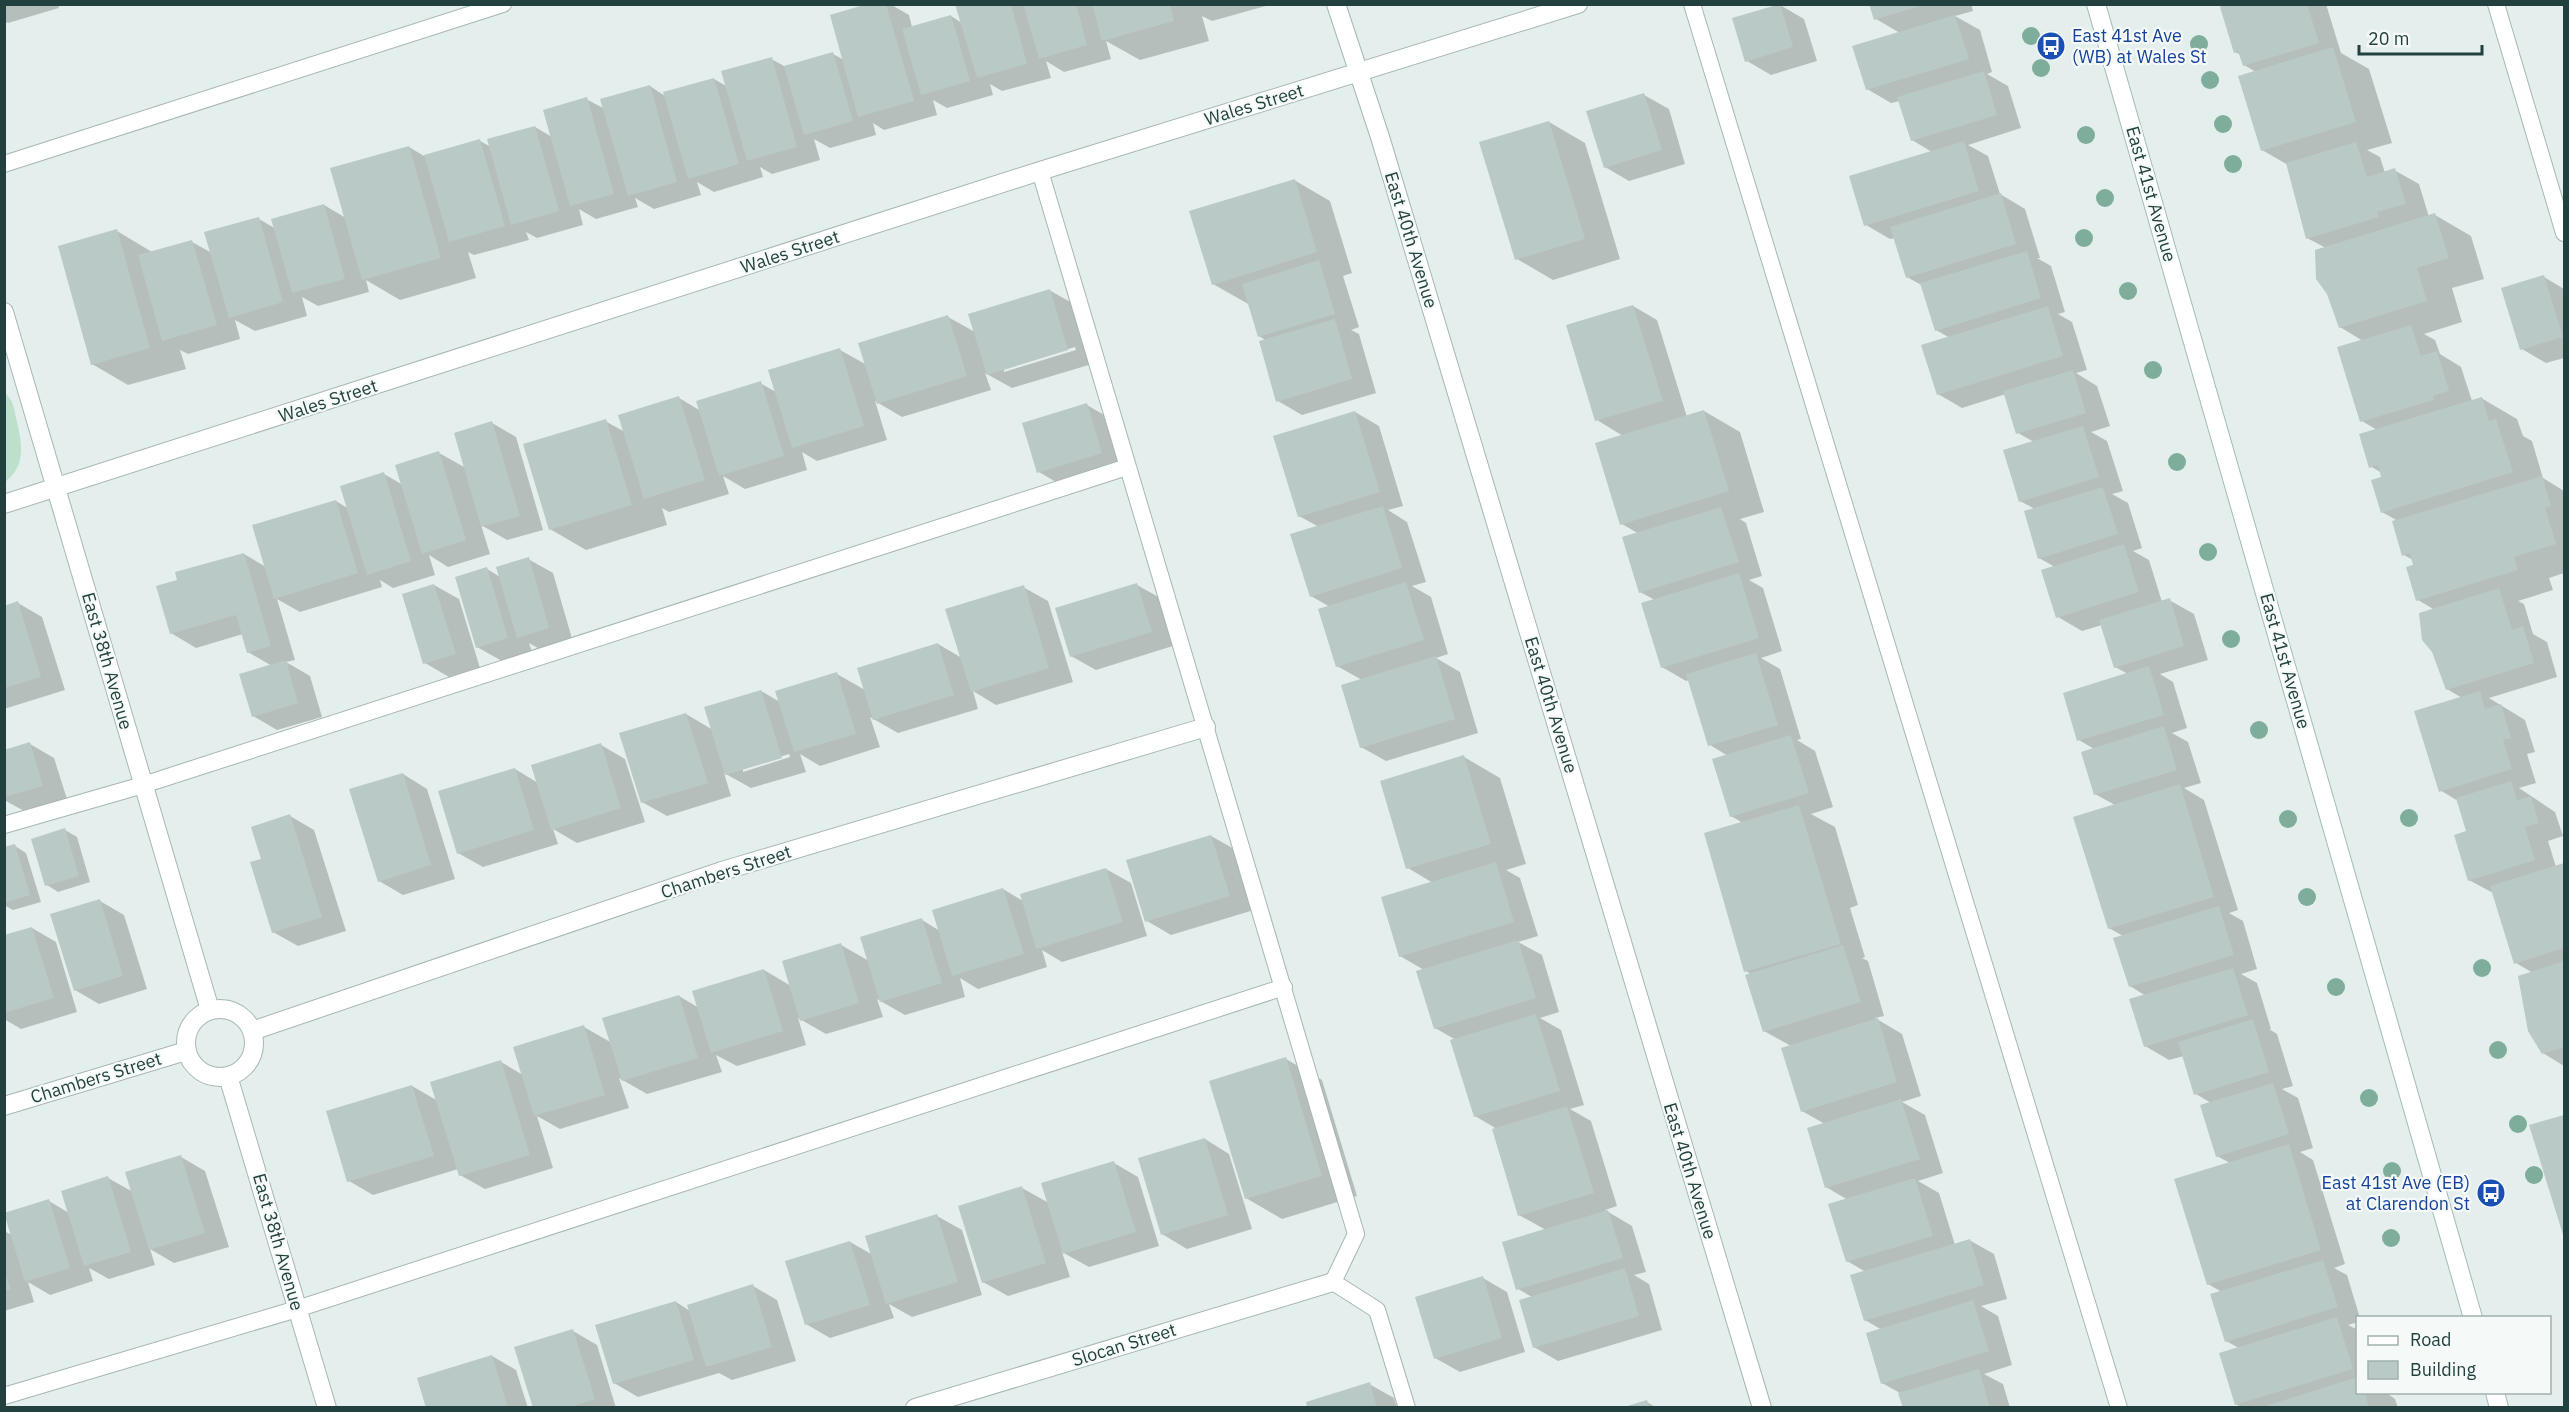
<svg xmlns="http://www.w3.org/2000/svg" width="2569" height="1412" viewBox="0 0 2569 1412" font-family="'IBM Plex Sans',sans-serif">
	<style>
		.green { fill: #bce0cc }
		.shadow { fill: #0003; fill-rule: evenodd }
		.building { fill: #b9c9c5 }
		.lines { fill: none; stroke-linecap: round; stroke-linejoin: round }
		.service-casing { stroke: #a6b7b4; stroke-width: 18 }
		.minor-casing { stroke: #a6b7b4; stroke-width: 20 }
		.secondary-casing { stroke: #a2bbb6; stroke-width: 20 }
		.service { stroke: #fff; stroke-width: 16 }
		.minor { stroke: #fff; stroke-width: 18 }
		.secondary { stroke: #fff; stroke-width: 18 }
		.tree { fill: #7eae9b }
		.labels { text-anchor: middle; stroke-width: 4.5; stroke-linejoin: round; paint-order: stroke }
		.transit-label { font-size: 18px; fill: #164399; stroke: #f5faf9; text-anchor: start }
		.street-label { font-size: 18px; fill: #22413e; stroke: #f5faf9 }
	</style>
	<rect width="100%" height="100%" fill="#e4eeec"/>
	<path class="green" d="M5,393C13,400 14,408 16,418C22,443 27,465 5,482Z"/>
	<path class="shadow" d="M4,4H58L59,8L8,23L4,21Z
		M873,4H890L909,15L912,27L951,16L962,23L957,4H1273L1212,21L1202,16L1209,41L1140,60L1106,41L1111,59L1064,72L1046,61L1051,78L1002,91L990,84L993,95L947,108L933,100L937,115L884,130L873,123L876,135L830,148L814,139L820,160L772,174L760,167L763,177L714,192L697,182L701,195L654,209L635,198L638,207L596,219L579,209L583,225L537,238L526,232L529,240L474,255L468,252L476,278L400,300L366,280L369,292L318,306L302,297L307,316L255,331L235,320L240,339L188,354L180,350L186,369L128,385L92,364L117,231L152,252L192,242L212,253L259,219L276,229L324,205L346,218L409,147L424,156L480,141L491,147L535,127L552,137L586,99L605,109L650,86L665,96L714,79L728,87L771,59L786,67L833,54L844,60Z
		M1871,4H1971L1973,11L1955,16L1980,30L1992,72L1987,74L2008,86L2021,128L1968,145L1988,156L2000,194L2025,209L2040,258H2037L2051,266L2065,312L2058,314L2072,322L2087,370L2076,373L2097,386L2110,426L2091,432L2107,441L2123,491L2112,494L2128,503L2142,548L2133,551L2149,560L2162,602L2169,600L2194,614L2208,660L2160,674L2173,682L2187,728L2172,733L2188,742L2201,783L2184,788L2204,800L2238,910L2229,913L2243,921L2257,969L2241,974L2257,983L2271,1029H2269L2277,1034L2293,1086L2282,1089L2298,1098L2313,1148L2300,1152L2313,1160L2345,1264L2334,1268L2347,1275L2360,1318H2358V1322L2348,1325L2358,1330V1392H2385L2395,1399L2398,1408H2242L2236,1404L2239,1348L2226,1341L2222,1292L2208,1284L2230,1163L2217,1156L2211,1103L2196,1094L2184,1056L2169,1060L2145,1046L2146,996L2130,986L2123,936L2109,928L2115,805L2095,794L2094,749L2079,740L2128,674L2115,667L2102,625L2082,631L2058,617L2055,567L2039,558L2035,509L2020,501L2034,442L2018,433L2006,394L1962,408L1938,394L1950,338L1936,330L1923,286L1907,277L1895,238L1890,239L1866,225L1932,152L1912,140L1900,101L1891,103L1867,89L1900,33L1876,19Z
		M2225,4H2326L2341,53L2369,69L2392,143L2367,150L2380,157L2385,173L2394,170L2419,184L2429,217L2435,215L2471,236L2484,279L2452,288L2462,322L2424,334L2435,340L2440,354L2461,367L2472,401L2481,398L2517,419L2523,436L2532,441L2543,478L2564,491V573L2549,578L2553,590L2518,601L2524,604L2533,634L2547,642L2557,677L2489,698L2525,720L2535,752L2527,754L2536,783L2519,788L2555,812L2563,836L2548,841L2556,867L2564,865V1066L2543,1053L2533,973L2516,963L2495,894L2469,880L2468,832L2458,801L2440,790L2462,698L2447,689L2435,610L2418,600L2415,566L2413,560L2404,555L2398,521L2382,512L2383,478L2382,473L2370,466L2377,430L2362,421L2363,341L2340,327L2326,248L2307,238L2288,165L2262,150L2256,72L2244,65L2241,55L2235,52Z
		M1780,5L1804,19L1817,61L1771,75L1747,61Z
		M1644,95L1669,109L1685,164L1629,181L1605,167Z
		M1549,122L1585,143L1620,259L1553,280L1517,259Z
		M1294,180L1330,201L1352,273L1343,276L1359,327L1351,330L1359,334L1376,393L1302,415L1278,401L1267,341L1259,336L1250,305L1213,284Z
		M2544,277L2564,289V358L2546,363L2522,349Z
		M1049,290L1074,304L1092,364L1012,388L985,373L991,390L902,417L875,401L887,440L817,461L802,452L807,470L745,489L723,476L729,494L669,512L662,508L667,525L586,550L550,529L605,421L625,432L679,398L701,411L760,383L776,392L840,350L867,365L948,317L975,332ZM1075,347L1076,350L1004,372V368Z
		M1633,306L1657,320L1687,417L1704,411L1740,432L1764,512L1740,519L1746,523L1762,576L1749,580L1763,588L1782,651L1761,658L1780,669L1801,739L1797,740L1815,751L1833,807L1811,814L1835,827L1858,905L1850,908L1865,957L1862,958L1868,961L1884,1016L1875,1018L1902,1034L1921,1096L1902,1102L1925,1115L1943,1173L1918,1181L1939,1193L1955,1245L1969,1240L1994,1254L2007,1299L1981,1306L1998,1316L2012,1365L1984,1374L2003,1384L2010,1408H1904L1900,1393L1882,1383V1330L1865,1320L1866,1272L1847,1261L1848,1200L1826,1187L1825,1124L1802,1111L1791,1046L1764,1031L1752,975L1746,971L1743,823L1731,816L1728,756L1710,745L1689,680L1686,681L1662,667L1655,600L1640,592L1639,534L1622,524L1623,436L1597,420Z
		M1087,405L1111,419L1125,467L1063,486L1039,472Z
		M1355,412L1379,426L1403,506L1388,510L1407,522L1426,582L1412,586L1431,597L1448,654L1436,658L1460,672L1478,733L1386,761L1361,747L1362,680L1337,666L1330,607L1311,596L1319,527L1299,516Z
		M492,423L516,437L543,530L507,540L481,525L490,554L448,567L429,555L435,575L393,588L380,580L382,587L300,612L277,599L295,660L286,662L310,676L322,717L277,730L253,716L272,666L248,652L243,634L196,648L171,633L179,581L244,554L266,567L336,501L349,509L384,474L403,485L439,453L466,468Z
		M528,559L553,573L573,642L543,651L529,643L532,652L502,661L477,647L487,569L500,577Z
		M434,585L459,599L480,668L449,677L425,663Z
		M1137,585L1162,599L1176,645L1096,670L1071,656Z
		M1023,587L1048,601L1073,682L996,705L973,691L978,709L898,733L870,717L880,747L820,766L800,754L806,772L751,788L724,773L731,796L667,816L642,802L686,714L713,730L761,691L780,702L837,674L865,690L938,644L962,658ZM789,754L790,757L743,772V768Z
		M18,603L42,617L65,690L4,709V607Z
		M30,744L54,758L67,799L26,812L4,800V751Z
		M601,745L625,759L645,822L577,843L553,829L558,844L483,867L458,853L515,769L538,783Z
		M1464,757L1500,778L1526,864L1506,870L1520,878L1538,936L1518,942L1542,955L1559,1012L1540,1018L1561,1030L1584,1105L1570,1109L1591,1121L1617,1206L1605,1210L1632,1226L1646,1272L1634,1275L1649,1284L1662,1330L1558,1361L1534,1347L1532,1297L1518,1289L1546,1230L1519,1215L1497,1129L1475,1116L1456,1040L1435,1028L1424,970L1400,956L1433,883L1408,868Z
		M403,774L427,789L455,879L403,895L379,881Z
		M290,816L314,830L346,931L298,946L273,932L263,860Z
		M65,830L77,837L90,882L58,892L47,885Z
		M1211,836L1236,850L1254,910L1171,935L1147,921Z
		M15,846L26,853L41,902L13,910L4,905V849Z
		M1106,869L1131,883L1147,936L1062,962L1042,950L1047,967L978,989L960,978L965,997L905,1015L877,999L883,1017L826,1034L798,1018L806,1045L737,1066L716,1055L722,1072L647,1094L619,1078L629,1108L560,1129L537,1116L553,1168L485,1189L460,1175L458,1169L373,1195L349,1181L412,1086L438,1101L501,1062L523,1075L584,1027L612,1043L679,996L699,1008L764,970L791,986L841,945L869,961L922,920L940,931L1003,889L1023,901Z
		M100,901L124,915L147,989L99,1004L75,990Z
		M32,928L56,942L77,1012L21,1029L4,1019V936Z
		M1286,1059L1322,1080L1357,1196L1282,1219L1246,1198Z
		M2564,1116V1235L2531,1126Z
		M1205,1139L1229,1154L1252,1229L1187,1249L1162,1234Z
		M181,1157L205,1171L229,1247L174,1263L150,1249L155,1265L109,1279L89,1268L93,1281L50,1295L28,1282L34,1302L4,1311V1231L12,1235L49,1201L69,1213L108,1178L133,1192Z
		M1114,1163L1138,1177L1159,1246L1089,1267L1062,1252L1070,1277L1008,1296L983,1282L1022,1188L1049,1203Z
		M937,1216L962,1230L982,1295L912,1317L889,1304L894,1318L830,1338L806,1324L850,1242L873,1255Z
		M1483,1278L1507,1292L1525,1352L1460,1372L1435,1358Z
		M753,1286L777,1300L796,1361L732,1380L719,1373L638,1397L614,1383L676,1302L690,1311Z
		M573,1331L597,1345L616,1408H534Z
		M492,1356L516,1370L528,1408H427Z
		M1369,1384L1394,1398L1397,1408H1309Z
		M1647,1402L1657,1408H1627Z"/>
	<path class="building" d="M867,4H886L914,101L858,117L830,15Z
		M955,4H1011L1027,64L977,78Z
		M1023,4H1076L1087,45L1039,59Z
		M1092,4H1170L1174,21L1102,41Z
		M1780,4L1793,47L1745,62L1732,18Z
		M1869,4H1924V5L1874,20Z
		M2224,4H2307L2319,43L2243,66L2238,51L2234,53L2220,7Z
		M951,15L970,81L921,95L902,29Z
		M1955,15L1969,59L1866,90L1852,46Z
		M2333,47L2356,122L2261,151L2238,76Z
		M833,52L853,121L804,135L784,66Z
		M772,57L797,147L747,161L721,71Z
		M1984,71L1997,115L1911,141L1897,97Z
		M714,78L739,164L688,179L663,92Z
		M650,85L677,182L628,196L600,99Z
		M1644,93L1662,150L1604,168L1586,111Z
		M587,97L614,194L570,206L543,110Z
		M1549,121L1585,239L1515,260L1479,142Z
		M535,126L559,211L511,225L487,139Z
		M480,139L505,226L449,242L424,155Z
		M1964,141L1979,191L1864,226L1849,176Z
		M2356,142L2367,177L2395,168L2406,204L2377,212L2379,217L2306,239L2286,163Z
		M409,146L441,258L362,280L330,168Z
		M1295,179L1317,252L1212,285L1189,211Z
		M2001,193L2016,244L1906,278L1890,227Z
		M324,204L345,279L292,293L271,219Z
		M2435,213L2449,258L2417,268L2427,301L2339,328L2327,294L2316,279L2315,250Z
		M259,217L283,302L229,318L204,232Z
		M117,229L150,348L91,365L58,246Z
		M192,240L217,325L162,341L138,255Z
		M2027,251L2041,298L1935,331L1920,283Z
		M1319,260L1335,314L1258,337L1242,284Z
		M2544,275L2563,337L2520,350L2501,288Z
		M1050,289L1068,350L987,375L968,314Z
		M1633,305L1663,401L1595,421L1566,325Z
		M2048,306L2063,356L1937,395L1921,345Z
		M948,315L967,376L877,404L858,343Z
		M1335,319L1352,379L1276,402L1259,341Z
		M2411,325L2421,356L2437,351L2449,391L2433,396L2434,400L2360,422L2337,347Z
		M840,348L864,426L792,448L768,370Z
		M2073,370L2086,413L2016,434L2003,391Z
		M761,381L784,456L719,476L696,401Z
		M679,396L705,480L644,499L618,415Z
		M2482,397L2489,421L2496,419L2513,472L2381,513L2371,480L2381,477L2378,465L2369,468L2359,434Z
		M1087,403L1102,453L1037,473L1022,423Z
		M1704,410L1729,491L1620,525L1595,443Z
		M1355,411L1380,492L1298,517L1273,436Z
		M606,419L632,505L549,530L523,444Z
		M492,421L520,516L481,527L454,433Z
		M2083,426L2099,477L2019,502L2003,450Z
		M439,451L466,540L422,554L395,465Z
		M384,472L411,561L367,575L340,486Z
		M2542,476L2551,506L2545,508L2556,544L2514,557L2518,570L2416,601L2406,567L2413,565L2410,553L2402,556L2392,521Z
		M2103,487L2118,534L2038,559L2024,511Z
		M336,500L358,573L274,599L252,525Z
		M1383,506L1402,568L1310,597L1290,534Z
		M1721,507L1739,562L1639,593L1622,537Z
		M2124,544L2139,592L2056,618L2041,570Z
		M244,553L271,646L247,653L236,615L170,634L156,586L177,580L175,572Z
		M529,557L549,628L517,638L496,567Z
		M487,567L508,638L476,648L455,577Z
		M1739,573L1759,638L1661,668L1641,603Z
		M1406,582L1424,640L1336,667L1318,609Z
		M1137,583L1152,632L1070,657L1055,608Z
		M434,584L456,654L423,664L402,594Z
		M1024,585L1049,668L971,692L945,609Z
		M2499,588L2512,630L2523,626L2534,663L2446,690L2432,652L2422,640L2419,613Z
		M2170,598L2184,646L2114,668L2099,620Z
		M18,601L41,677L4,688V606Z
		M938,643L954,695L873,720L857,668Z
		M1756,653L1778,725L1708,746L1686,674Z
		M1436,656L1455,719L1360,748L1341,685Z
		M286,660L298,703L252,717L239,674Z
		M2149,666L2164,715L2077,741L2063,693Z
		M837,672L856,734L794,752L775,691Z
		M761,690L782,758L725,775L704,707Z
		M2480,691L2485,709L2501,704L2511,738L2503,740L2512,769L2439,792L2414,711Z
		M686,713L708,783L641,803L619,733Z
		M2164,726L2177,770L2094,795L2081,752Z
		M1791,735L1809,793L1730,817L1712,759Z
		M30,742L43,786L4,797V750Z
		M601,743L621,808L551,830L531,765Z
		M1464,755L1491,844L1406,869L1380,781Z
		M515,768L534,830L457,854L438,791Z
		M403,773L431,865L378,882L349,789Z
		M2511,781L2517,800L2531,796L2539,823L2525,827L2535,860L2468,881L2454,835L2466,831L2456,798Z
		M2180,784L2214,897L2108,929L2073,817Z
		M1799,805L1841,944L1744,972L1704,833Z
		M290,814L322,917L272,933L250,862L261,859L251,827Z
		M65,828L79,876L45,886L31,839Z
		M1211,835L1230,896L1145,922L1126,860Z
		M15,844L30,895L4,903V847Z
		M1496,862L1514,922L1399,957L1381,897Z
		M2564,863V948L2514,964L2490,886Z
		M1106,868L1123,922L1036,949L1020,894Z
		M1003,888L1024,954L952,976L932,910Z
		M100,899L123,976L74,991L50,914Z
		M2219,906L2234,955L2129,987L2113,938Z
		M922,918L942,983L880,1002L860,937Z
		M32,927L54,998L4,1013V935Z
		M1518,940L1536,998L1434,1029L1416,971Z
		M841,943L859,1003L800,1021L782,961Z
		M1843,945L1861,1002L1763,1032L1745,975Z
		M2564,961V1047L2542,1054L2528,1031L2518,976Z
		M2233,968L2248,1015L2144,1047L2129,999Z
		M764,969L783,1031L711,1053L692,991Z
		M679,995L698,1058L622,1081L602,1018Z
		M1536,1014L1560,1091L1474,1117L1450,1040Z
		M1878,1018L1897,1082L1801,1112L1781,1048Z
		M2253,1019L2269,1072L2194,1095L2178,1042Z
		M584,1025L605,1095L534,1116L513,1047Z
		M1286,1057L1322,1176L1245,1199L1209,1081Z
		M501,1060L530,1155L459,1176L430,1082Z
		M2273,1083L2289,1134L2216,1157L2200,1105Z
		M412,1085L434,1156L347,1182L326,1111Z
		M1901,1099L1920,1159L1825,1188L1807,1128Z
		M1567,1106L1594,1193L1518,1216L1492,1129Z
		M2564,1115V1238L2529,1125Z
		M1205,1138L1228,1215L1161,1235L1138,1158Z
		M2289,1144L2321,1250L2207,1285L2174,1179Z
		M181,1155L205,1233L149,1250L125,1172Z
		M1114,1161L1136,1232L1063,1254L1041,1183Z
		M108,1176L131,1252L84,1266L61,1191Z
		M1915,1178L1933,1236L1846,1262L1828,1204Z
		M1022,1186L1046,1263L982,1283L958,1206Z
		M49,1199L70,1268L25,1282L4,1213Z
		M1608,1210L1623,1258L1516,1290L1502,1242Z
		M937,1214L958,1282L886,1304L865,1236Z
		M1970,1239L1984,1285L1864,1321L1850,1275Z
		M850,1241L870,1305L805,1325L785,1261Z
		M2323,1260L2338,1307L2225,1342L2210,1294Z
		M1625,1268L1639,1316L1533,1348L1519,1300Z
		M4,1271L11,1289L4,1291Z
		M1483,1276L1502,1338L1434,1359L1415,1297Z
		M753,1284L772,1347L706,1367L687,1305Z
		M1973,1300L1989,1351L1881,1384L1866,1333Z
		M676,1301L694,1360L613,1384L595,1325Z
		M2337,1317L2353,1369L2235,1405L2219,1353Z
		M573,1329L595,1399L568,1408H533L514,1347Z
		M492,1355L508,1408H426L417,1378Z
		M1979,1369L1990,1408H1903L1898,1393Z
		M2358,1377V1392H2365L2369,1408H2259Z
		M1370,1382L1377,1408H1307L1306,1402Z
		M1647,1400L1650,1408H1624V1407Z"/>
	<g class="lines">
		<g class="service-casing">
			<path id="service" d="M1692,4L2119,1408
				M2496,4L2564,233
				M4,164L503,4
				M1040,171L1356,1234L1333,1282L1377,1310L1407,1408
				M4,825L143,785L1127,467
				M4,1396L297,1309L1284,987"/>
		</g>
		<g class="minor-casing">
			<path id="minor" d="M1336,4L1380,137L1762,1408
				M4,312L210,1010
				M4,504L1040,171L1578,4
				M186 1043a34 34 0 1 1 68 0a34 34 0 1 1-68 0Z
				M252,1031L722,871L1206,727
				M228,1076L327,1408
				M4,1106L186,1051
				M915,1408L1333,1282"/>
		</g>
		<g class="secondary-casing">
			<path id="secondary" d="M2096,4L2473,1318
				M2495,1392L2499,1408"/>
		</g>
		<use href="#service" class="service"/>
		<use href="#minor" class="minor"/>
		<use href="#secondary" class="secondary"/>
	</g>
	<g class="tree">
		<circle cx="2031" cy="36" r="9"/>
		<circle cx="2199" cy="44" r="9"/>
		<circle cx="2041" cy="68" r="9"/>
		<circle cx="2210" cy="80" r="9"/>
		<circle cx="2223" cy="124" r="9"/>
		<circle cx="2086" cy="135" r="9"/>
		<circle cx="2233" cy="164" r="9"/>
		<circle cx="2105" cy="198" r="9"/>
		<circle cx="2084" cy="238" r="9"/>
		<circle cx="2128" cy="291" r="9"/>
		<circle cx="2153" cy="370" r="9"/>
		<circle cx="2177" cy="462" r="9"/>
		<circle cx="2208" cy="552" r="9"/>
		<circle cx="2231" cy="639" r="9"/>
		<circle cx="2259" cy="730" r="9"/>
		<circle cx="2409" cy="818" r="9"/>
		<circle cx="2288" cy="819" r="9"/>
		<circle cx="2307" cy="897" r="9"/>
		<circle cx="2482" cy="968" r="9"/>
		<circle cx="2336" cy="987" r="9"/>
		<circle cx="2498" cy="1050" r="9"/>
		<circle cx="2369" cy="1098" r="9"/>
		<circle cx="2518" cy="1124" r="9"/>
		<circle cx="2392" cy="1171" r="9"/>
		<circle cx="2534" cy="1175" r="9"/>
		<circle cx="2391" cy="1238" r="9"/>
	</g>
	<defs>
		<g id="bus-disc" transform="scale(1.5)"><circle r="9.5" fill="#1a4fb4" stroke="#f5faf9"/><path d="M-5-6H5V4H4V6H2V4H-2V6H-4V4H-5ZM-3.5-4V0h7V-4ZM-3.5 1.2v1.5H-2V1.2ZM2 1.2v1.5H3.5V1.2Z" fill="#fff"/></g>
	</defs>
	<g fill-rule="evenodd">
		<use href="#bus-disc" x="2051" y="46"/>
		<use href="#bus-disc" x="2491" y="1193"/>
	</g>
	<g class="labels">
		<g class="transit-label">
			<text x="2072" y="42">East 41st Ave<tspan x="2072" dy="21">(WB) at Wales St</tspan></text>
			<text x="2470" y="1189" text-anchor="end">East 41st Ave (EB)<tspan x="2470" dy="21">at Clarendon St</tspan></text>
		</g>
		<g class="street-label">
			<text transform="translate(1254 105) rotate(-17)" y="6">Wales Street</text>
			<text transform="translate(2151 194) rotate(74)" y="6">East 41st Avenue</text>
			<text transform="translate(1411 240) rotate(73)" y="6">East 40th Avenue</text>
			<text transform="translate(790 252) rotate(-18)" y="6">Wales Street</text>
			<text transform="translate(328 401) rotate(-18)" y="6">Wales Street</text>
			<text transform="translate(107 661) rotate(74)" y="6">East 38th Avenue</text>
			<text transform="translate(2285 661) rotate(74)" y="6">East 41st Avenue</text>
			<text transform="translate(1551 705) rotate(73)" y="6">East 40th Avenue</text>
			<text transform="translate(726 872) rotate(-18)" y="6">Chambers Street</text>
			<text transform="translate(96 1078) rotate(-17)" y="6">Chambers Street</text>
			<text transform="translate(1690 1171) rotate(73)" y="6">East 40th Avenue</text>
			<text transform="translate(278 1242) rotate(74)" y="6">East 38th Avenue</text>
			<text transform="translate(1124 1345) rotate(-17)" y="6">Slocan Street</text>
		</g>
	</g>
	<rect width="2569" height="1412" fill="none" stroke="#22413e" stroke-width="12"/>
	<rect x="2356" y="1316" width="195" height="78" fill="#f5faf9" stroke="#a1b0ae" stroke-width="1.5"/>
	<rect x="2368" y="1336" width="30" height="9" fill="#ffffff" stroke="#a1b0ae" stroke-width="1.5"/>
	<text x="2410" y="1346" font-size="18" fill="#22413e">Road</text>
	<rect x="2368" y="1361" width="30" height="18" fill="#b9c9c5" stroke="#a1b0ae" stroke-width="1.5"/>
	<text x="2410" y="1376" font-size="18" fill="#22413e">Building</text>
	<path d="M2359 45v9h123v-9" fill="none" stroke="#22413e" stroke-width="3"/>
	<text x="2368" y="45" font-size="18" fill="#22413e" stroke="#f5faf9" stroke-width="4.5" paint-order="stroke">20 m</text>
</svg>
